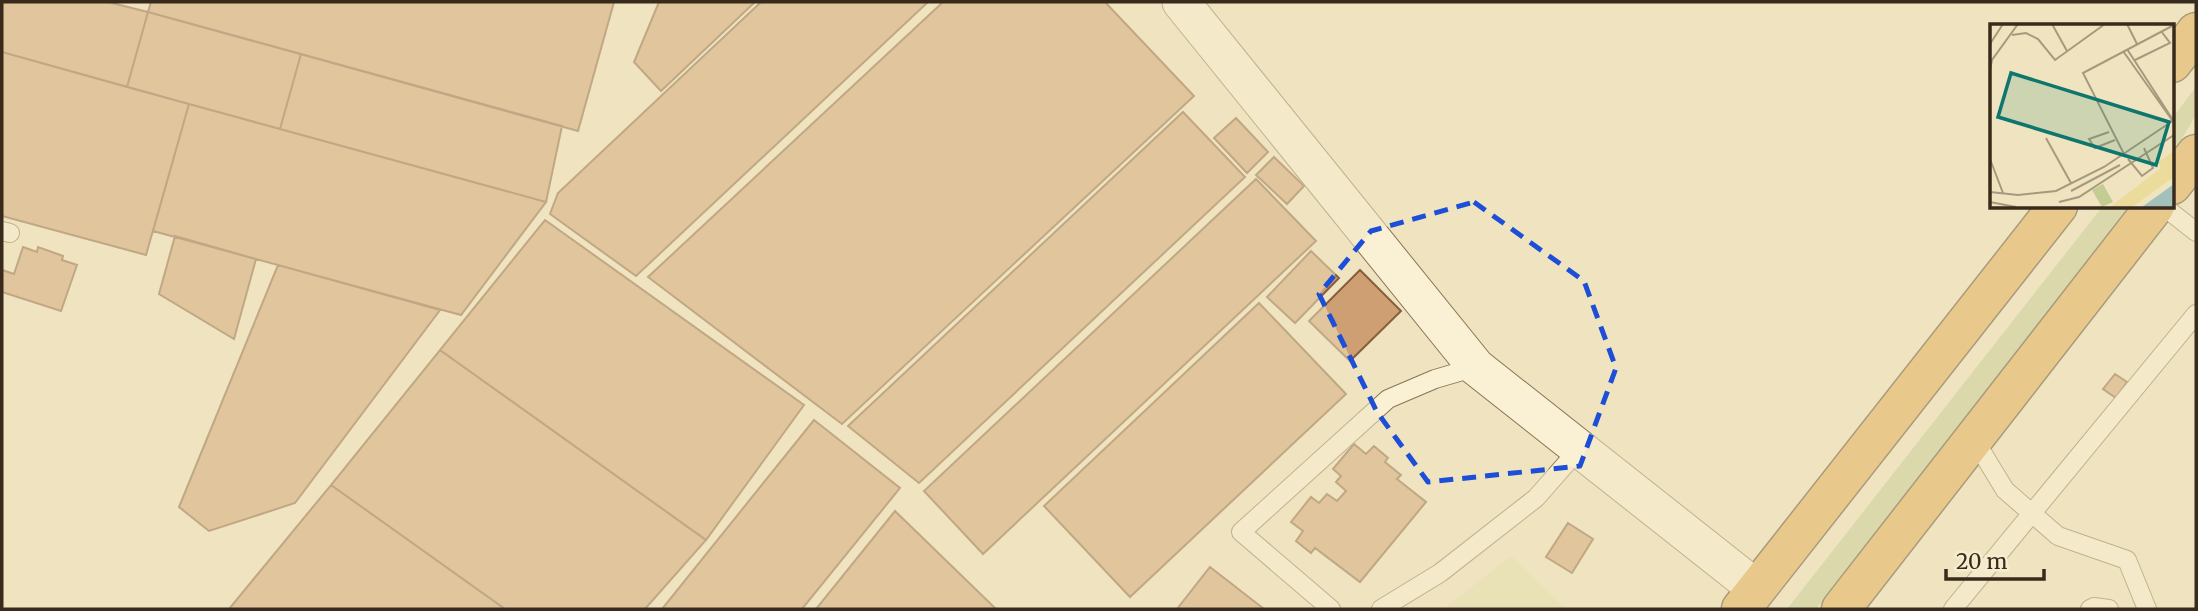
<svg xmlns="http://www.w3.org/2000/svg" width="2198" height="611" viewBox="0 0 2198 611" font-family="Merriweather,serif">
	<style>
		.farmland { fill: #e5dfad }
		.green { fill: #c3cd93 }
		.building { fill: #cf9f74; stroke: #885f3c; stroke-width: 2 }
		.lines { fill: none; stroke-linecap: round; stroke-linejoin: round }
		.lane-casing { stroke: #897457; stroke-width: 20 }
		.street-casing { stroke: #897457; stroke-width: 39 }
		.highway-casing { stroke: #56422c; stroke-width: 41 }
		.lane { stroke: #faf0d3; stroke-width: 18 }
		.street { stroke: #faf0d3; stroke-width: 37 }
		.highway { stroke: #e2a94c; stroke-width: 38 }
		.marked { fill: none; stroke: #1d4ed8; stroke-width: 5; stroke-dasharray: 14 9; stroke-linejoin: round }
		.inset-road { fill: none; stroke: #a69a7e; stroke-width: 2 }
		.view { fill: #0f766e; fill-opacity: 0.15; stroke: #0f766e; stroke-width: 3.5 }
		.inset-edge { fill: none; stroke: #382b1c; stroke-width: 3.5 }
	</style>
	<rect width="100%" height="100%" fill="#efe4bf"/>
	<path class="farmland" d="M1511,556L1566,609H1443Z"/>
	<path class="green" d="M2196,87V115L2172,155V118Z
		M2102,207H2132L1816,609H1787Z"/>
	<path class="building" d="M2,2H108L148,12L127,87L2,52Z
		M151,2H614L578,131L148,12Z
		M659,2H755L661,91L634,62Z
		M761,2H928L636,276L550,214L558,193Z
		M943,2H1105L1194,96L842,424L648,277Z
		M148,12L301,54L280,129L127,87Z
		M2,52L189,104L146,255L2,216Z
		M301,54L562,126L546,202L280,129Z
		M189,104L280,129L546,202L461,315L153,231Z
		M1183,112L1245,177L919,483L848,426Z
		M1236,118L1268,152L1247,173L1214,138Z
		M1274,157L1304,186L1287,204L1256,175Z
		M1256,179L1316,241L983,554L924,491Z
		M545,220L804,405L706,540L440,350Z
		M175,236L256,259L234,339L159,294Z
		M23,247L37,252L38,247L63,256L62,260L77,265L61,311L2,292V270L14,274Z
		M1311,251L1339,278L1295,323L1267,297Z
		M278,265L440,310L295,503L209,531L179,507Z
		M1360,270L1401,311L1350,361L1309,321Z
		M1259,303L1346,394L1130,597L1044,506Z
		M440,350L706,540L645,609H505L331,485Z
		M2115,374L2127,382L2116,398L2103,389Z
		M814,420L900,488L802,609H662Z
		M1354,444L1366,454L1374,446L1388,458L1385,462L1401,475L1397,479L1426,502L1360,582L1315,548L1311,553L1296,541L1303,531L1291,522L1311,497L1319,503L1327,494L1337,501L1346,491L1336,482L1341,476L1333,469Z
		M331,485L505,609H229Z
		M895,511L996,609H816Z
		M1568,523L1593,539L1572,573L1546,557Z
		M1210,567L1264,609H1177Z"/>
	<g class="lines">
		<g class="lane-casing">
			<path id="lane" d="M2163,206L2196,232
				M2,231L10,233
				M1974,439L2005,490L2058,536L2127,560L2147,609
				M1331,609L1241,532L1388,399L1435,379L1476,367
				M1381,609L1440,573L1536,498L1579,449
				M1953,609L2196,314
				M2090,609L2094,607L2109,609"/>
		</g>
		<g class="street-casing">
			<path id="street" d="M1181,2L1476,367L1757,589"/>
		</g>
		<g class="highway-casing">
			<path id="highway" d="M2172,63L2196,32
				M2172,185L2196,154
				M1741,609L2058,206
				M1841,609L2155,206"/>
		</g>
		<use href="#lane" class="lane"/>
		<use href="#street" class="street"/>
		<use href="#highway" class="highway"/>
	</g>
	<path d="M0 0H2198V611H0ZM1474,202L1584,281L1616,368L1580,466L1428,482L1377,412L1319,294L1371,231Z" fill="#efe4bf" fill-opacity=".55" fill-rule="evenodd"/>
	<path class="marked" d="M1474,202L1584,281L1616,368L1580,466L1428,482L1377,412L1319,294L1371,231Z"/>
	<g transform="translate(1990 24)">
		<rect width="184" height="184" fill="#efe4bf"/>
		<path d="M113,160L123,178L112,183L102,166Z" fill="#c3cd93"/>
		<path d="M184,127V153L142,183H120L171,144L168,138Z" fill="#ecdc9b"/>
		<path d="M184,160V183H152Z" fill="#a3c1ba"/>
		<path class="inset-road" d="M62,0L77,27M137,0L147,20M22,11L36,9L48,15L65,36L115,0M0,20L13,0M137,25L183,96M133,27L182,96M145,36L180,19L171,7M0,46L2,36L28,0M119,108L99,115L105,124L125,116M56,114L81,159M134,130L93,49L184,1M0,135L13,169M138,135L152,152L163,144L154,124M81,167L130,141M0,168L28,171L66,167L114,143L184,96M0,178L26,183M69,178L89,173L184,111"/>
		<path class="view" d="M21,49L179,98L166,141L8,93Z"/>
		<rect width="184" height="184" class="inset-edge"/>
	</g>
	<rect width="2198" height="611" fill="none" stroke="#382b1c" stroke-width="7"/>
	<path d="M1946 569v10h98v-10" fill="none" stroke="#382b1c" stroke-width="3.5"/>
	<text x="1956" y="569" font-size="21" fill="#382b1c" stroke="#f6edcf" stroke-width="5" paint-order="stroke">20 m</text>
</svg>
